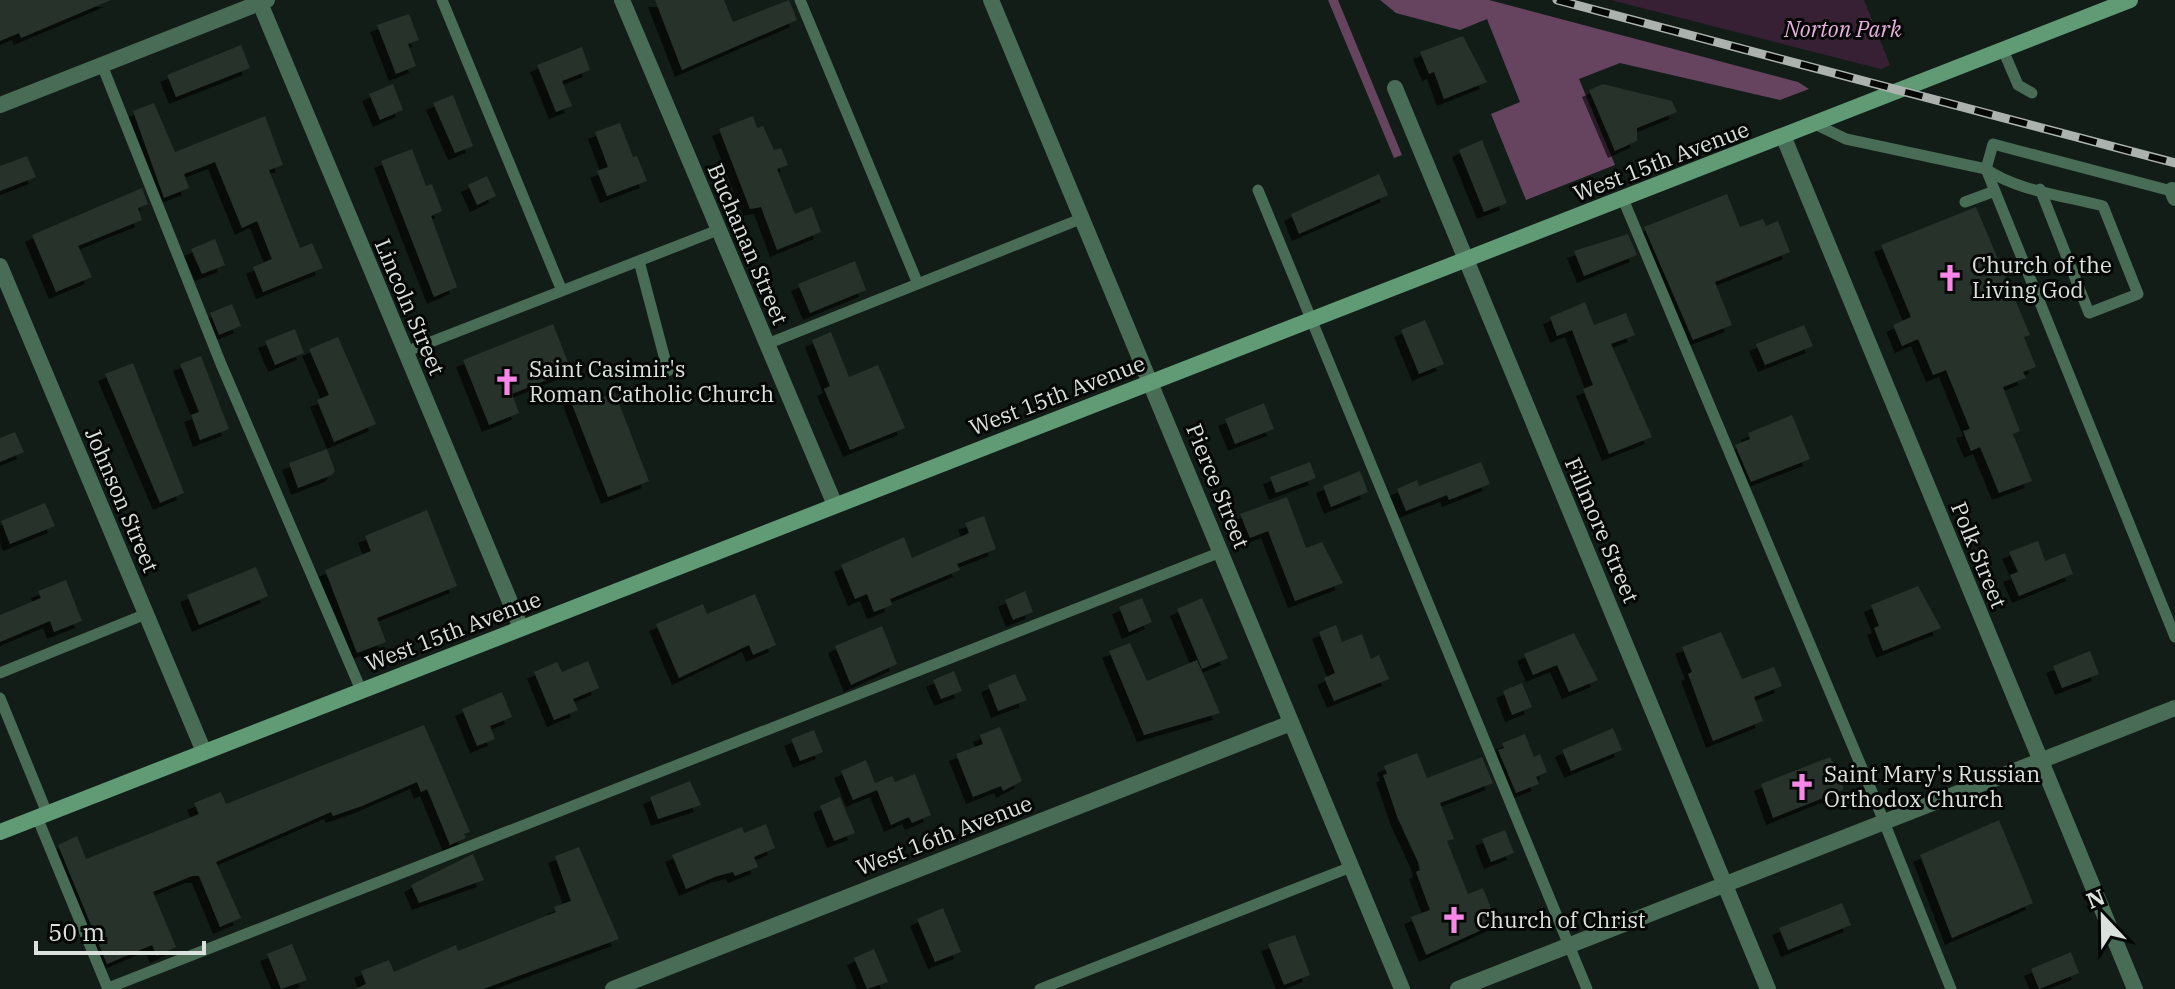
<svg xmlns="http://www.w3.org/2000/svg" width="2175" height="989" viewBox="0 0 2175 989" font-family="'IBM Plex Serif',serif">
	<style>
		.green { fill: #382034 }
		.forest { fill: #664460 }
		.building { fill: #26312a; filter: url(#shadow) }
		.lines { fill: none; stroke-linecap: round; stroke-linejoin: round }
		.lane { stroke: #486c55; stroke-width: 11 }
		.street { stroke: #486c55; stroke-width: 16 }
		.secondary { stroke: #609b76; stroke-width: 16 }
		.rail-casing { stroke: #acb3ae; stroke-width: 9 }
		.rail { stroke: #040705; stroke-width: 6; stroke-dasharray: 18; stroke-linecap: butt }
		.labels { text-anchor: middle; stroke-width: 6; stroke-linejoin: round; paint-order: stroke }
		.park-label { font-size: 22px; font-style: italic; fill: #e9afdf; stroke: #040705 }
		.street-label { font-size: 22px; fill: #dbe2dd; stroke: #040705 }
		.poi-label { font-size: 22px; fill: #dbe2dd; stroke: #040705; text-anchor: start }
	</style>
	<defs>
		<filter id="shadow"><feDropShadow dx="-7" dy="7" stdDeviation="0" flood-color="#0009"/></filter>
	</defs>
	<rect width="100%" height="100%" fill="#131d17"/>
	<path class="green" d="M1611,0H1864L1890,65L1881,69Z"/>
	<path class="forest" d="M1328,0H1338L1402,155L1394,158Z
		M1380,0H1489L1798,82L1809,89L1780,100L1620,63L1579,79L1615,165L1526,200L1491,114L1520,102L1487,19L1460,30L1396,13Z"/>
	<path class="building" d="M0,0H111L21,38L19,33L0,41Z
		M655,0H724L733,22L789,0L797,20L682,70Z
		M409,14L419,40L408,44L416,66L396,74L377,25Z
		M1463,36L1487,82L1444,99L1434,72L1429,74L1420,52Z
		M241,45L250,68L176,97L167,75Z
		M582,47L590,70L562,81L572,106L556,112L537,65Z
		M393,84L403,110L380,120L369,94Z
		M1603,84L1672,101L1677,112L1637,128V141L1615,151L1589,90Z
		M453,95L473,146L455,153L433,103Z
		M154,103L175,152L265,116L283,165L269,170L300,248L312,243L323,268L263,292L253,267L272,259L257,221L242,228L215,162L184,174L189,188L164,198L133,111Z
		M753,116L757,128L763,126L774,150L781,148L788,165L777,169L795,214L812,207L821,232L777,250L761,207L750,209L719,129Z
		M620,123L633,157L637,156L647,181L607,196L597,171L608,167L595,132Z
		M1482,140L1507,203L1484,212L1459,150Z
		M412,149L426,186L432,184L442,211L431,216L457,287L434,297L381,161Z
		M27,156L36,177L0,191V166Z
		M1379,174L1388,195L1299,234L1291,214Z
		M487,176L496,196L477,205L468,185Z
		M142,188L148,204L138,208L142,220L78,246L92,277L56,292L32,235Z
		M1727,194L1740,227L1763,219L1766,226L1778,221L1790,252L1715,282L1732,325L1693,340L1644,227Z
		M1976,207L2030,335L2024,337L2036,367L2023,372L2026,378L2003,387L2020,431L2013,434L2032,481L1999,493L1980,447L1971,451L1963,431L1970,429L1946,370L1933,375L1918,339L1902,346L1893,325L1911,317L1881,245Z
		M1628,234L1637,255L1584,276L1574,251Z
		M215,239L225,265L202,274L191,249Z
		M855,261L866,290L810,313L798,284Z
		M1585,302L1594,325L1626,313L1635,335L1611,344L1652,437L1609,454L1583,389L1593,385L1572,330L1557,336L1550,317Z
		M232,304L241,326L219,335L210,313Z
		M1425,320L1444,364L1419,374L1401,330Z
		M553,324L571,370L512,394L519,413L489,425L463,360Z
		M1804,325L1813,346L1765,365L1756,344Z
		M295,329L304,353L275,365L265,341Z
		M831,332L849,377L878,365L905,428L850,450L824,389L830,386L812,340Z
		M338,337L376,424L334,442L317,400L329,395L309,349Z
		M201,356L229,429L200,440L191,415L199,412L180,364Z
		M133,363L184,493L160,503L105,374Z
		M599,387L603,397L615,393L649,481L608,497L570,399Z
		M1264,403L1274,429L1235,444L1225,419Z
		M1792,415L1810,459L1751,482L1735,445L1750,439L1748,433Z
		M15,432L24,452L0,462V438Z
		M327,449L335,471L332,475L298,488L289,463Z
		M1310,462L1316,478L1276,493L1270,477Z
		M1481,462L1490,484L1449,500L1447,495L1406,511L1397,489L1417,480L1419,486Z
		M1360,471L1368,492L1331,507L1323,486Z
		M1287,497L1306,548L1322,542L1343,583L1295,601L1268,531L1250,538L1240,514Z
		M45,503L55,526L10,544L1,521Z
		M427,510L457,586L377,618L386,642L357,653L325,570L371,551L365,536Z
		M984,516L996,549L957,564L960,570L890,599L892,605L874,612L867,594L855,599L841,565L904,537L912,558L969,533L965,523Z
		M2038,541L2045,561L2065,553L2073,574L2019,596L2010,575L2018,572L2009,552Z
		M256,567L268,596L199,625L187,595Z
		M66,580L82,621L54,632L50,621L0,642V615L41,598L38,591Z
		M1918,586L1941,628L1883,651L1874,628L1879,626L1871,605Z
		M1025,591L1033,612L1013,620L1005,600Z
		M755,594L776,645L753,655L749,645L679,678L656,624L703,604L707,614Z
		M1142,598L1152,622L1129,632L1119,607Z
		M1202,598L1228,658L1202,669L1177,609Z
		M1336,625L1342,642L1362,634L1371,659L1379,655L1389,679L1334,701L1324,678L1335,673L1319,632Z
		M882,626L897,664L851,685L835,646Z
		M1721,632L1742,679L1774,667L1782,686L1754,697L1763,721L1713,741L1688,674L1692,672L1682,647Z
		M1574,633L1598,680L1569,692L1557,665L1533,675L1524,654Z
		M1130,643L1147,681L1197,660L1220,713L1144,735L1109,651Z
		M2090,651L2099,674L2062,688L2053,666Z
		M588,661L599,688L573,699L578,710L554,720L534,672L557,662L562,672Z
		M954,671L962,691L941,699L933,680Z
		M1015,674L1027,700L998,711L988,685Z
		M1522,683L1532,707L1512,715L1503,691Z
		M502,692L512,717L490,726L495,739L477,746L462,709Z
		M424,725L470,832L464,834L466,838L450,845L427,789L421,792L417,782L362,806L333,816L331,812L216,862L241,918L220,927L199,876H192L153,892L176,947L157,956L152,945L107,964L58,845L77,836L86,859L199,814L194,803L221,792L226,804Z
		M1000,727L1022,781L1003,791L1001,786L973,797L956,754L983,744L980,735Z
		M1613,728L1622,750L1571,771L1562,750Z
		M814,730L823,752L800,761L791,739Z
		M1525,734L1534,757L1540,754L1547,772L1536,777L1539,784L1516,793L1498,750L1504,748L1502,743Z
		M1417,753L1427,778L1482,757L1493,783L1440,803L1454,839L1447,841L1468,894L1483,888L1497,923L1426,955L1411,917L1430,910L1416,872L1420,870L1418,862L1398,819L1383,775L1387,774L1384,766Z
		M1830,757L1842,778L1843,790L1773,818L1761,784Z
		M866,760L875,783L892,776L895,782L915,774L931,815L912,823L909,817L891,825L877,790L853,800L841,771Z
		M690,781L701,805L658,819L650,797Z
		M840,797L855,833L834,841L820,806Z
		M1999,820L2033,903L1952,938L1920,855Z
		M766,824L775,848L754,857L758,867L735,876L733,872L717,876L686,889L672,855L742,827L744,833Z
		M1505,830L1514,853L1491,862L1482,839Z
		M579,847L619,939L483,989H355L366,984L361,971L389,960L394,972L456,945L458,951L556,912L554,907L571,901L555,856Z
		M473,854L484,880L419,903L411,885Z
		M1842,903L1851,925L1788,950L1779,928Z
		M943,908L961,952L935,962L917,919Z
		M1295,935L1310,975L1284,985L1268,944Z
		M292,944L307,980L281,989L267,954Z
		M874,949L888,982L867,989L854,958Z
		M2071,952L2079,973L2039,989L2031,969Z"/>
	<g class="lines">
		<path class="lane" d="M442,0L562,291
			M800,0L918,284
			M2003,50L2018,85L2032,93
			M102,65L221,364L361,690
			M1817,125L1846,139L1986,169C2017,191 2066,196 2103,206L2138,294L2089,313L2040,189
			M1258,190L1587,989
			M2175,192L1993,144L1986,169L2175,637
			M1623,199L1872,792L1951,989
			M1965,202L1995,191
			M639,261L668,371
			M767,344L1083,218
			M405,352L718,230
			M0,673L146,614
			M0,698L47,813
			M37,817L108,989
			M108,988L1221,552
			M1040,989L1351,867"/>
		<path class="street" d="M622,0L835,505
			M991,0L1402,989
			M260,3L521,628
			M1395,88L1768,989
			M0,105L267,0
			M1784,138L2135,989
			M2172,190L2175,198
			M0,266L204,752
			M613,989L1291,723
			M1458,989L2175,708"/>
		<path class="secondary" d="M0,832L2130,0"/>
		<g class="rail-casing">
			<path id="rail" d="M1557,0L2175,163"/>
		</g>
		<use href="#rail" class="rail"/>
	</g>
	<defs>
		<g id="church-bare" transform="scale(2.16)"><path d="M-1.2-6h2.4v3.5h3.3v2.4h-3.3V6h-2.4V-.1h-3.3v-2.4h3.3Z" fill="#f987e9" stroke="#040705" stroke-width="2.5" paint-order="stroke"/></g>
	</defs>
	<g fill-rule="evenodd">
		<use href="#church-bare" x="1950" y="278"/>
		<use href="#church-bare" x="507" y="382"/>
		<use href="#church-bare" x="1802" y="787"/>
		<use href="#church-bare" x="1454" y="920"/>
	</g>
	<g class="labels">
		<g class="park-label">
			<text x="1843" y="37">Norton Park</text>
		</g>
		<g class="street-label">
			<text transform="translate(1661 161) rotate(-21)" y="8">West 15th Avenue</text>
			<text transform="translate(748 244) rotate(67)" y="8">Buchanan Street</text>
			<text transform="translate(410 307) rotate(67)" y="8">Lincoln Street</text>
			<text transform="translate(1057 395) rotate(-21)" y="8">West 15th Avenue</text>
			<text transform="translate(1218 486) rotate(68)" y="8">Pierce Street</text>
			<text transform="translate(122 500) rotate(67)" y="8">Johnson Street</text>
			<text transform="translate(1602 530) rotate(67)" y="8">Fillmore Street</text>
			<text transform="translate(1979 555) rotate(68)" y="8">Polk Street</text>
			<text transform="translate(453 631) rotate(-21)" y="8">West 15th Avenue</text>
			<text transform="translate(944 835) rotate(-21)" y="8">West 16th Avenue</text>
		</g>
		<g class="poi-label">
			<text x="1972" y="273">Church of the<tspan x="1972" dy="25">Living God</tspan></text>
			<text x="529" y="377">Saint Casimir's<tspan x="529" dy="25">Roman Catholic Church</tspan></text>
			<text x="1824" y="782">Saint Mary's Russian<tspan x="1824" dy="25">Orthodox Church</tspan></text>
			<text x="1476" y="928">Church of Christ</text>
		</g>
	</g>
	<g transform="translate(2103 917) rotate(338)" stroke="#040705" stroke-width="6" paint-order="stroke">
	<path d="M0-6L14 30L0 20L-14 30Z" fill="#dbe2dd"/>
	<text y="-12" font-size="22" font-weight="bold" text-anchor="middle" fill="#dbe2dd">N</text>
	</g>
	<path d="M36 941v12h168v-12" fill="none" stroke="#dbe2dd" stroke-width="4"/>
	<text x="48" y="941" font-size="24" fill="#dbe2dd" stroke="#040705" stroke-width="6" paint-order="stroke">50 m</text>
</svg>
